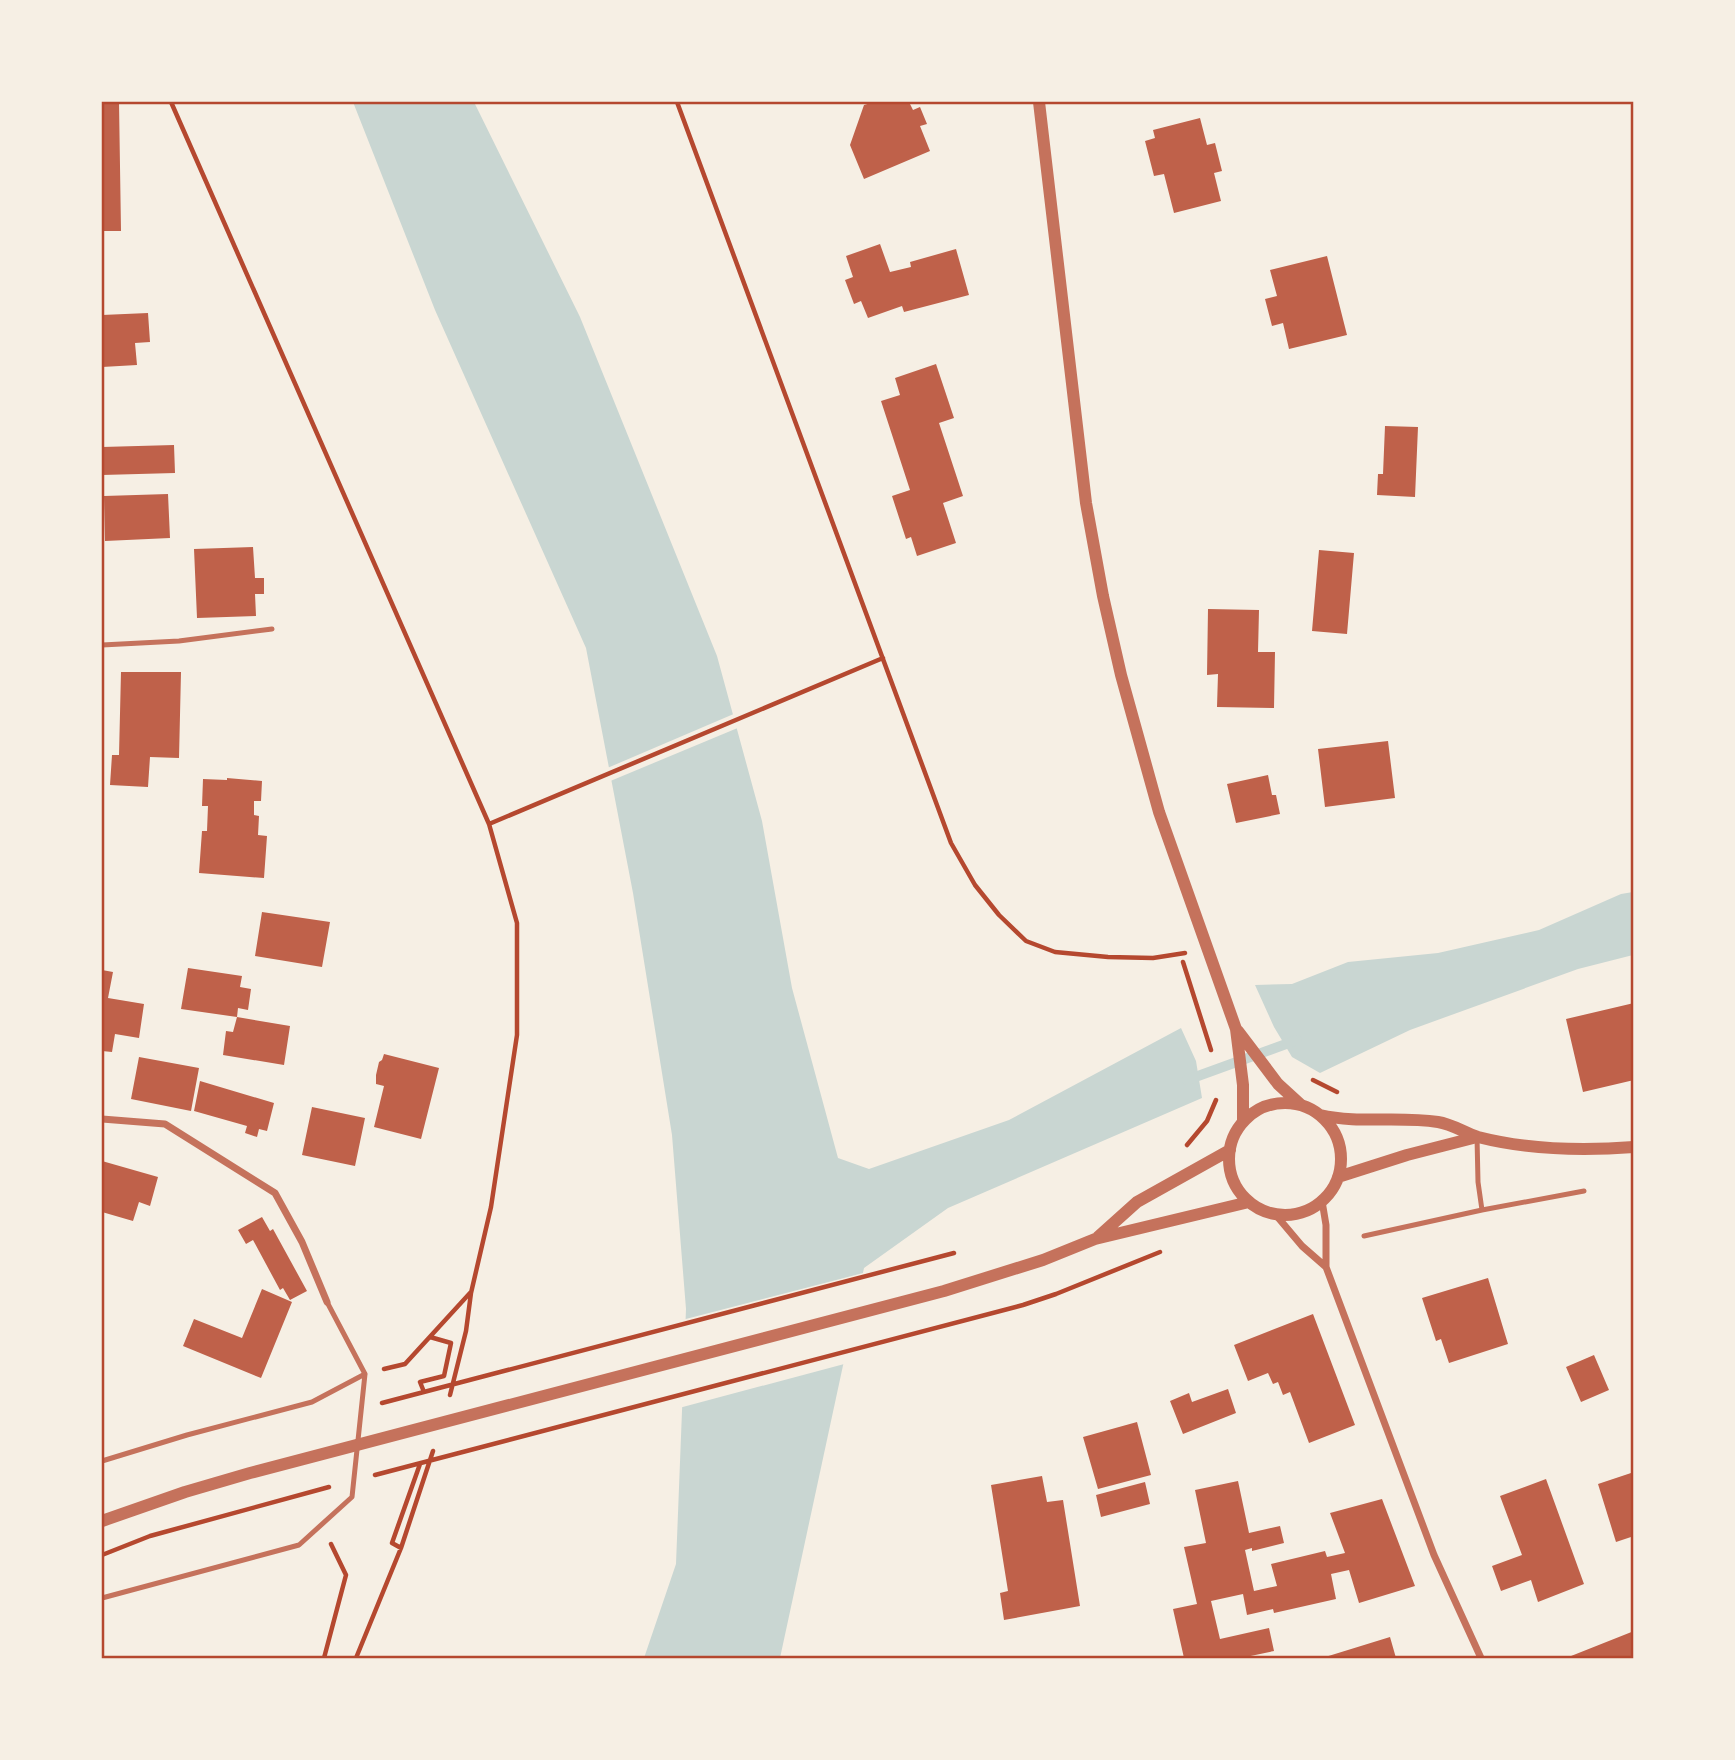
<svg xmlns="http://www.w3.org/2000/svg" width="1735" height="1760" viewBox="0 0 1735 1760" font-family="Roboto,sans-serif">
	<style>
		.water { fill: #c9d6d2 }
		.pier { fill: #f6efe4 }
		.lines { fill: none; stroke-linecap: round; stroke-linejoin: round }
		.stream { stroke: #c9d6d2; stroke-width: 10 }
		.building { fill: #bf614a }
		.path { stroke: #b5482f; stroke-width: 4.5 }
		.service { stroke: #c5725c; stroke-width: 5 }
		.minor { stroke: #c5725c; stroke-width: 7 }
		.tertiary { stroke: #c5725c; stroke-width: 12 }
		.neatline { fill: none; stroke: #b5482f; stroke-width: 2.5 }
	</style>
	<rect width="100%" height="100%" fill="#f6efe4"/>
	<path class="water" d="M353,102H474L580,317L717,656L762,821L792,988L838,1158L869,1169L1009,1120L1181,1028L1196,1061L1202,1098L948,1208L864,1268L780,1658H644L676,1564L686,1309L672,1135L633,893L586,648L435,310Z
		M1633,892V955L1578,969L1410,1030L1320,1073L1292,1057L1274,1027L1255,985L1292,984L1348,962L1438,953L1539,930L1621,894Z"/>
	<path class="pier" d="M736,713L740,727L608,782L605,769Z
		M867,1272L848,1363L679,1408L682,1320Z"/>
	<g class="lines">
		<path class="stream" d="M1187,1080L1297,1040"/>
	</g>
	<path class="building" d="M102,102H119L121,231H102Z
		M874,102H909L913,110L920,107L927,124L920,126L930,151L864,179L850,145L864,105Z
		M1200,118L1207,145L1215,143L1222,171L1214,173L1221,201L1174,213L1164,174L1154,176L1145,141L1155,138L1153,130Z
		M880,244L890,272L911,267L910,262L956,249L969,295L904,312L902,306L868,318L861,301L854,304L845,280L853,277L846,256Z
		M1327,256L1347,335L1289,349L1283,323L1272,326L1265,299L1277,296L1270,270Z
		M148,313L150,342L135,343L137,365L102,367V315Z
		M936,364L954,418L939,423L963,496L943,503L956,543L917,556L911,537L906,539L892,496L910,490L881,401L900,395L895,378Z
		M1385,426L1418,427L1415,497L1377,495L1378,474H1383Z
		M174,445L175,473L102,475V447Z
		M168,494L170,538L105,541L104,496Z
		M253,547L255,578H264V594H255L256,616L197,618L194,549Z
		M1319,550L1354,553L1347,634L1312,631Z
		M1208,609L1259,610L1258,652H1275L1274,708L1217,707L1218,674L1207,675Z
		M121,672H181L179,758L150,757L148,787L110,785L112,755H119Z
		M1388,741L1395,798L1325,807L1318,749Z
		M1268,775L1272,795H1276L1280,814L1236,823L1227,784Z
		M227,778L262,781L261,801H254V815L259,816L258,835L267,836L264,878L199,873L202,831H207L208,806H202L203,779L227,780Z
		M262,912L330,922L322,967L255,956Z
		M188,968L242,976L240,987L251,989L248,1010L238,1008L237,1017L181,1009Z
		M102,970L113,972L108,998L144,1004L139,1038L115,1034L112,1052L102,1051Z
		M1634,1003V1080L1583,1092L1566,1019Z
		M237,1017L290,1026L284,1065L223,1055L226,1031L233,1032Z
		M384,1054L439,1068L421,1139L374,1127L384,1086L376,1084V1075L379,1062L382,1060Z
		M139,1057L199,1068L191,1111L131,1099Z
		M200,1081L274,1103L267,1131L259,1129L257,1137L245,1133L247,1126L194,1111Z
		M312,1107L365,1118L355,1166L302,1155Z
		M102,1161L158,1177L150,1206L139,1202L133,1221L102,1212Z
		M262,1217L270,1231L273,1229L307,1291L290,1300L283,1288L280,1290L253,1240L246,1244L238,1230Z
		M1488,1278L1508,1344L1449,1363L1441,1339L1436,1341L1422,1298Z
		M262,1289L292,1302L261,1378L183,1346L194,1319L242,1338Z
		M1313,1314L1355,1425L1309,1443L1290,1392L1283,1395L1278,1382L1273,1384L1268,1373L1248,1381L1234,1345Z
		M1594,1355L1609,1390L1581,1402L1566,1367Z
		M1228,1389L1236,1413L1183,1434L1170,1401L1189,1393L1192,1402Z
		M1137,1422L1151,1475L1098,1489L1083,1437Z
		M1634,1472V1536L1616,1542L1598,1484Z
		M1042,1476L1047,1502L1063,1500L1080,1606L1004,1620L1000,1593L1008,1591L991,1485Z
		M1546,1479L1584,1584L1538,1602L1531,1580L1501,1591L1492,1566L1522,1555L1500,1496Z
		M1238,1481L1249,1533L1280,1526L1284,1543L1252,1551V1548L1245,1550L1254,1591L1277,1586L1271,1564L1325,1551L1327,1557L1345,1553L1330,1513L1382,1499L1415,1586L1359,1603L1349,1570L1331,1574L1336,1599L1274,1613L1273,1609L1247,1615L1243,1594L1211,1601L1220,1639L1269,1628L1274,1651L1241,1658H1184L1173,1609L1197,1604L1184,1547L1206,1543L1195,1490Z
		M1145,1482L1150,1504L1101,1517L1096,1495Z
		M1634,1631V1658H1566Z
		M1390,1637L1396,1658H1322Z"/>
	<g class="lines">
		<path class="path" d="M171,102L489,824L517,923V1035L491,1207L471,1293L466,1331L450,1395
			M677,102L951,843L975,885L999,915L1026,941L1055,952L1108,957L1153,958L1185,953
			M489,824L883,658
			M1183,962L1211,1050
			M1313,1080L1337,1092
			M1187,1145L1207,1121L1216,1100
			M384,1369L405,1364L470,1293
			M424,1392L420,1382L444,1376L451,1343L430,1337
			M382,1403L954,1253
			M375,1475L1023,1305L1056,1294L1160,1252
			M401,1548L392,1543L420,1464
			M102,1555L150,1536L329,1487
			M324,1658L346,1575L331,1544
			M356,1658L401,1548L433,1451"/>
		<path class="service" d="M102,645L179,641L272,629
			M1477,1137L1478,1182L1482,1210
			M1364,1236L1482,1210L1584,1191
			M102,1461L187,1435L312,1402L365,1374
			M102,1598L299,1545L352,1497L365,1374L327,1302"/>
		<path class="minor" d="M102,1119L165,1124L275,1193L302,1242L327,1302
			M1322,1201L1326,1225V1267L1434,1555L1481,1658
			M1275,1214L1302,1246L1326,1267"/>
		<path class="tertiary" d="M1039,102L1086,503L1103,596L1121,675L1159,812L1236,1029L1243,1085V1121
			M1238,1031L1278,1084L1301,1105
			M1229 1159a56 56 0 1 1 112 0a56 56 0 1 1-112 0Z
			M1320,1115C1359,1124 1398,1116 1438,1122C1452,1124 1465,1133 1478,1137C1529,1150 1582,1151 1634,1147
			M1338,1177L1407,1155L1477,1137
			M1098,1237L1137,1202L1230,1150
			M102,1521L185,1492L250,1473L944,1291L1043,1260L1095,1239L1249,1202"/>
	</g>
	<rect width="1735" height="1760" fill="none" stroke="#f6efe4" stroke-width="206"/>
	<rect x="103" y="103" width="1529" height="1554" class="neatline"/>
</svg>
